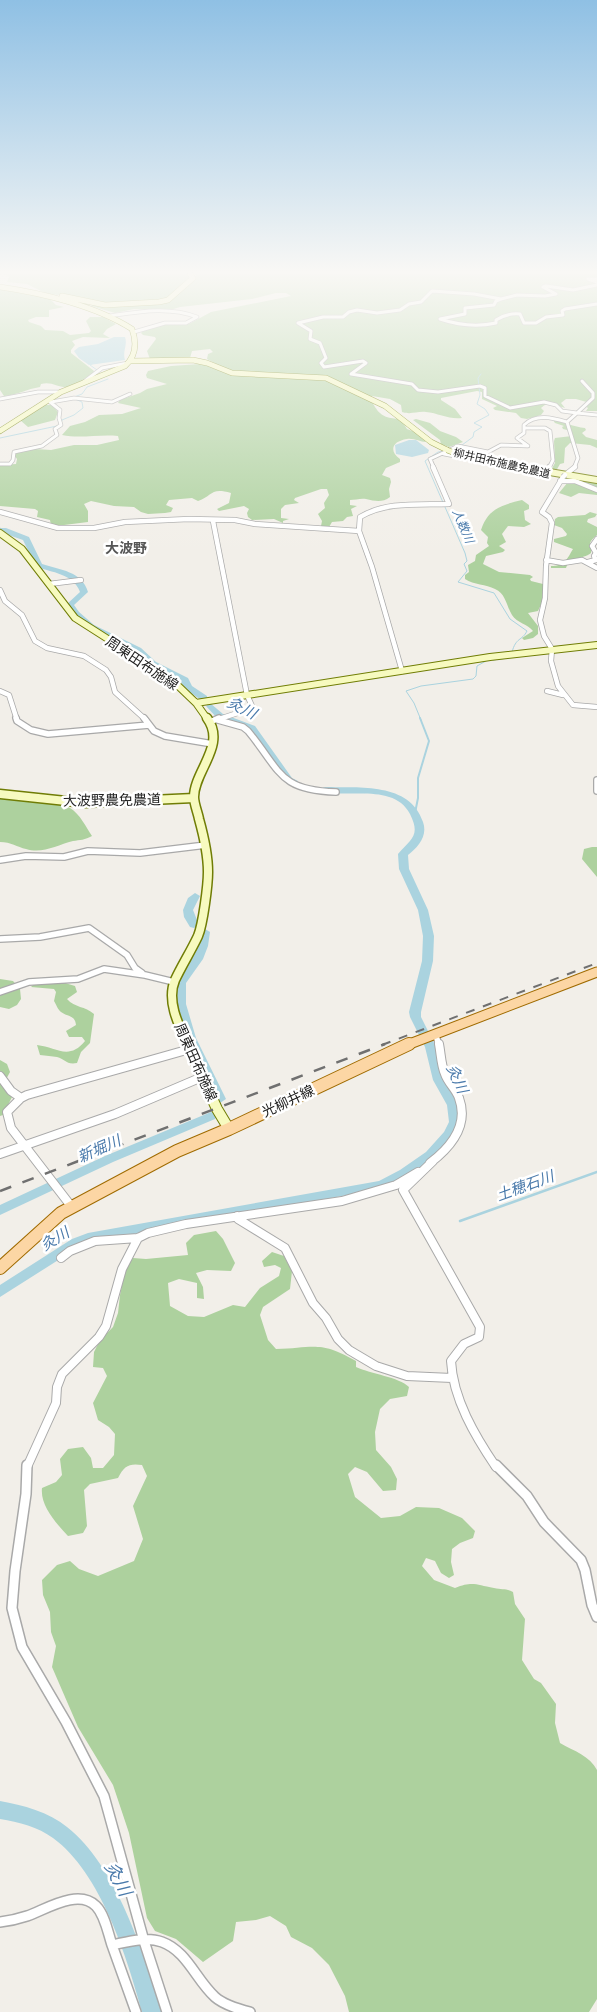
<svg xmlns="http://www.w3.org/2000/svg" width="597" height="2012" viewBox="0 0 597 2012" font-family="Quicksand,'Noto Sans JP',sans-serif">
	<style>
		.forest { fill: #add19e }
		.water { fill: #aad3df }
		.lines { fill: none; stroke-linecap: round; stroke-linejoin: round }
		.stream-far2 { stroke: #aad3df; stroke-width: 1 }
		.stream-far1 { stroke: #aad3df; stroke-width: 2 }
		.stream { stroke: #aad3df; stroke-width: 2.5 }
		.river { fill: #aad3df; fill-rule: evenodd }
		.street-far4-casing { stroke: #a9a9a9; stroke-width: 4.5 }
		.street-far3-casing { stroke: #a9a9a9; stroke-width: 6 }
		.street-far2-casing { stroke: #a9a9a9; stroke-width: 8 }
		.street-far1-casing { stroke: #a9a9a9; stroke-width: 10 }
		.street-casing { stroke: #a9a9a9; stroke-width: 12 }
		.secondary-far3-casing { stroke: #707d05; stroke-width: 6 }
		.secondary-far2-casing { stroke: #707d05; stroke-width: 8 }
		.secondary-far1-casing { stroke: #707d05; stroke-width: 11 }
		.secondary-casing { stroke: #707d05; stroke-width: 12 }
		.primary-far1-casing { stroke: #a06b00; stroke-width: 11 }
		.primary-casing { stroke: #a06b00; stroke-width: 14 }
		.street-far4 { stroke: #fff; stroke-width: 3 }
		.street-far3 { stroke: #fff; stroke-width: 4.5 }
		.street-far2 { stroke: #fff; stroke-width: 5.5 }
		.street-far1 { stroke: #fff; stroke-width: 8 }
		.street { stroke: #fff; stroke-width: 9 }
		.secondary-far3 { stroke: #f7fabf; stroke-width: 5 }
		.secondary-far2 { stroke: #f7fabf; stroke-width: 6 }
		.secondary-far1 { stroke: #f7fabf; stroke-width: 8 }
		.secondary { stroke: #f7fabf; stroke-width: 10 }
		.primary-far1 { stroke: #fcd6a4; stroke-width: 9 }
		.primary { stroke: #fcd6a4; stroke-width: 12 }
		.rail-far1 { stroke: #707070; stroke-width: 2; stroke-dasharray: 9 9; stroke-linecap: butt }
		.rail { stroke: #707070; stroke-width: 2.5; stroke-dasharray: 12 12; stroke-linecap: butt }
		.street-bridge-casing { stroke: #a9a9a9; stroke-width: 6; stroke-linecap: butt }
		.secondary-bridge-casing { stroke: #707d05; stroke-width: 6; stroke-linecap: butt }
		.street-bridge { stroke: #fff; stroke-width: 4.5 }
		.secondary-bridge { stroke: #f7fabf; stroke-width: 5 }
		.labels { text-anchor: middle; stroke-width: 5; stroke-linejoin: round; paint-order: stroke }
		.far-street-label { font-size: 11px; fill: #222; stroke: #fff }
		.far-water-label { font-size: 12px; font-style: italic; fill: #4a7aab; stroke: #fff }
		.far-quarter-label { font-size: 14px; font-weight: bold; fill: #555; stroke: #fff }
		.street-label { font-size: 14px; fill: #222; stroke: #fff }
		.water-label { font-size: 15px; font-style: italic; fill: #4a7aab; stroke: #fff }
		.near-water-label { font-size: 18px; font-style: italic; fill: #4a7aab; stroke: #fff }
	</style>
	<rect width="100%" height="100%" fill="#f2efe9"/>
	<path class="forest" d="M5,274H187L194,278L196,275L205,274H597V411H586L588,408L585,406L590,403L576,399H566L561,403L565,408C554,405 551,399 541,408L544,411L541,415L527,419L521,418L516,413L495,410L493,408L497,406L482,399V392L477,391L441,398V400L455,409L462,418C450,420 438,413 426,412C417,411 411,415 402,412L401,405L390,399L372,396L370,400C374,404 376,410 380,413C391,423 398,412 407,429L415,432L426,442C420,442 414,438 407,439C393,441 388,450 400,459V462L386,468L382,475L390,478L391,482L389,489L390,497C382,503 375,501 366,499C361,498 355,500 350,500V505L357,506L351,509L353,516L347,517L343,521L332,522L329,527L321,526L322,521L318,514L325,508L324,503L329,495L327,489H321L295,498L294,500L299,503L285,505L281,509V518L289,519L283,521V523L274,519L252,520L248,517L247,513L249,509L244,506L219,511L217,509L229,503L231,493C210,487 213,496 198,501L192,498L169,500L166,505L173,508L171,512L165,513L148,514L141,512L134,507L114,506L91,501L84,504L88,511V522L56,526L51,525L50,520L37,517L38,511L35,509L0,506V465L16,464L17,459L14,455L17,453L35,449L51,450L74,445H97L119,440L118,436C99,434 80,439 62,435L70,426L85,422L99,415L122,414L141,408L118,403L120,400L140,393L147,389L167,384L147,378L146,375L148,371L171,366L214,363L207,359L208,354L213,352L210,349L192,351L190,358L150,359L147,351L156,339L155,337L143,335L141,333L143,331L167,324H189L211,312L291,296L286,293H276L252,299L180,307L167,311L134,309L115,313L91,306L97,303L82,297L47,294L27,284L7,282L9,277Z
		M0,288L48,297L56,305L64,307L49,310V317H36L28,320L29,322L41,326L45,330L63,331L70,335L89,333L91,331L86,321L90,317H103L116,324L107,329L103,334L110,338L83,337L72,341L75,345L71,350V353L94,371L93,374C86,379 77,386 68,387C58,388 52,381 41,384L40,387C27,389 17,395 4,396L0,390Z
		M45,405H52L58,412L55,420L28,427L20,420Z
		M416,419L430,423L440,431L456,437L463,442L449,447L441,444L440,440L413,420Z
		M552,419C563,422 574,427 585,428L586,430L582,433L586,437L597,440V448L590,445L570,443L565,448L564,463L560,464L556,471L551,470L555,463L554,441L555,438L572,436L571,431L563,429L562,427L564,426L555,423Z
		M580,481L597,483V495L579,493L571,497L559,493L568,482Z
		M522,500L529,505V509L524,511L525,520L531,524L524,527L508,526L502,534L506,542L499,546L505,550L503,552L486,556L483,564L499,572L530,575L533,577L530,579L531,581L543,584L544,598L538,611L528,613L538,626V634L533,638L524,640L522,638L533,631C528,624 517,623 512,615C506,605 506,594 495,589C486,584 474,585 465,579V575L469,572L468,565L475,561L476,555L489,546L487,543L488,537L481,530C488,509 501,505 522,500Z
		M590,512L597,514L595,517L588,519L587,522L597,527V535C586,544 592,543 591,553C582,560 570,556 566,568H551V566C565,566 567,559 573,549L554,542V539L566,536L567,534L562,528L554,525L555,519L558,517L585,515Z
		M0,797C19,799 55,798 70,808C80,814 86,827 92,836C85,840 80,840 73,841C57,845 43,854 26,849C17,847 11,842 0,842Z
		M592,847H597V877L582,859L584,849Z
		M0,979L13,981L20,989L21,999L17,1005L9,1009L0,1007Z
		M65,983L75,986L77,992L67,999C75,1008 85,1006 94,1014L90,1043L81,1052L77,1063C66,1065 65,1059 57,1057C52,1056 46,1056 40,1055L37,1045C56,1047 69,1061 85,1041L82,1037H69L66,1031L76,1025C75,1015 68,1017 61,1012C58,1010 56,1004 54,1001L56,992L54,989L31,987L34,984Z
		M0,1060L7,1064L10,1072L3,1085L6,1092L12,1097L3,1115L0,1116Z
		M216,1231L223,1239L235,1263L231,1271L207,1270L196,1273L203,1287L204,1299L197,1298V1283L179,1279L168,1283L170,1306L188,1316L204,1317L233,1305L245,1307L260,1288L279,1276L281,1268L275,1265L264,1267L262,1261L272,1252L284,1256L292,1271L290,1289L263,1307L260,1315L268,1340L276,1349C313,1348 320,1340 356,1361V1367C371,1374 399,1377 409,1387L407,1396L390,1399L380,1409L375,1432L376,1450L391,1467L397,1479L396,1490L383,1491L367,1472L355,1467L348,1474L355,1497L381,1518L400,1516L416,1507L439,1508L462,1518L475,1531L473,1538L460,1543L452,1549L451,1562L454,1575L449,1578L441,1573L435,1561L426,1558L422,1566L434,1580L455,1588C473,1581 476,1585 494,1588C502,1590 506,1588 513,1592L515,1604L525,1619L522,1660L534,1679L541,1683L556,1704L555,1723L560,1743C574,1751 590,1756 597,1770V1999L589,2012H349L345,1996L329,1965L312,1948L291,1937L286,1926L270,1916L256,1920L236,1922L233,1941L203,1962L176,1939L155,1931L147,1918L129,1833L113,1785L78,1727L52,1667L56,1646L51,1632L50,1612L43,1595L42,1580L57,1565L70,1561L79,1569L98,1576L134,1561L143,1539L133,1506L147,1476L142,1465C129,1463 124,1466 118,1478L90,1484L84,1490L87,1526L83,1533L68,1536C56,1523 40,1506 42,1488L56,1482L62,1475L60,1459L68,1449L83,1447L91,1458L93,1468H103L114,1455L115,1434L109,1427L98,1420L93,1403L107,1376L103,1368L93,1367L94,1352L100,1340L113,1327L118,1313L120,1295L125,1271L133,1258L146,1259L188,1255L186,1243L194,1235Z"/>
	<path class="water" d="M114,337H125C128,345 122,352 125,360L89,365L79,358L74,351L79,347L98,344Z
		M416,440L429,450L428,453L412,457L396,454L395,445L409,440Z"/>
	<g class="lines">
		<path class="stream-far2" d="M92,364L90,365L97,370
			M74,397L82,394L87,387L108,379
			M61,424L62,420L74,415L83,408L82,402L75,399
			M0,438L57,426
			M451,448L462,445L473,437L474,432L482,427L474,423L489,415L485,409L477,404L480,395L478,378L481,374
			M445,451L438,452L425,461L465,553L467,561L464,564L467,571L458,582L494,593L510,619L527,631C522,641 516,637 512,652
			M0,528L3,530
			M493,660L508,658
			M421,720L414,703L406,691L421,686L473,679L476,676L477,666L486,661"/>
		<path class="stream-far1" d="M415,813L418,798V778L429,741L420,718"/>
		<path class="stream" d="M460,1221L597,1172"/>
		<path class="river" d="M0,528H6L29,537L42,564C60,570 82,571 88,592L74,605L79,612L94,625L141,648L156,662L188,678L192,686L207,696V700H201L185,689L181,682L150,666L135,652L88,629L73,615L66,605L80,592C74,574 51,572 36,567L23,540L0,532Z
			M210,703L223,714L255,726L292,778L298,781V785L295,786L286,782L249,730L217,718L206,706Z
			M325,787C359,788 410,782 423,822C428,836 418,847 408,855L409,869L428,910L434,936L433,961L421,1012V1017L436,1047L444,1080L460,1105L461,1122L454,1136L435,1158L409,1176L386,1188L90,1242L82,1245L0,1297V1285L72,1239L88,1233L379,1181L400,1170L426,1152L444,1132L449,1122L447,1105L433,1080L425,1047L410,1017L409,1012L422,961L423,936L418,910L399,869L398,854C411,839 421,836 410,814C394,783 348,798 322,792V788Z
			M195,893L200,896L193,910L199,925L194,928L190,927L184,917L183,910L188,898Z
			M205,929L210,932L208,946L203,959L186,983V1004L196,1038L226,1099L220,1103L214,1099C195,1059 174,1028 174,982C187,966 197,953 200,932Z
			M211,1112L215,1113L217,1116L215,1119L113,1162L0,1215V1205L105,1156Z
			M0,1801C23,1805 49,1812 67,1827C116,1865 144,1954 162,2012H142C127,1957 101,1873 53,1838C38,1827 19,1822 0,1819Z"/>
		<g class="street-far4-casing">
			<path id="street-far4" d="M597,279H588L597,282
				M501,299L496,301L494,305L465,308V314L440,319C458,325 478,327 496,323V320C504,315 511,313 520,314L524,323H536L546,317L563,315L562,311L565,309L597,304
				M108,316C137,312 169,306 197,317L186,323H165L134,332
				M582,381L593,393V398L577,413L597,415
				M81,384L102,368L128,363
				M0,399L38,392H61
				M51,402L74,398L112,402L130,394
				M567,422L577,413L562,411L556,405L544,402L510,408L485,396V388L480,386L438,392L418,390L412,384L351,374L366,363L363,361L324,367L321,363L326,358L320,343L310,339L311,331L298,323L323,317H343L349,312L357,310L377,313L400,310L409,304L421,302L432,291L474,294L501,299L517,295L545,296L556,294L543,287L546,286L573,290L597,285
				M567,422L578,458L574,468
				M524,428H545L550,431L553,460L549,468
				M444,454L486,462
				M0,464H10L13,460L14,452L42,446L57,435L55,429L61,425L59,418L60,410L50,402
				M434,468L430,459L458,446L488,452L501,445L528,446L517,438L524,433V425C536,413 553,418 567,422"/>
		</g>
		<g class="street-far3-casing">
			<path id="street-far3" d="M546,473L549,467
				M565,475L575,467
				M563,477L542,512L549,517L552,523L546,566L545,598L540,620L544,636L552,649L551,661L558,686L573,705L597,707
				M560,481H575L597,490
				M0,512L58,528H94L125,522L189,519L235,520L255,524L359,531
				M213,521L247,695L252,706L250,709L216,720
				M546,560L563,563L582,560L597,568
				M588,562L596,560L594,556L596,553L592,546L597,539
				M49,584L81,580
				M0,590L5,601L22,615L35,641L47,648L84,656L106,670L111,677L115,692L146,720
				M402,671L372,567L359,531L360,517C387,501 419,505 449,504L433,467
				M0,691L9,695L17,720
				M547,691L563,695"/>
		</g>
		<g class="street-far2-casing">
			<path id="street-far2" d="M16,718L17,721L31,730L48,734L149,725
				M144,718L154,731L165,736L213,744
				M218,720L243,727L248,731C281,771 278,790 336,792
				M210,722L219,718
				M597,780V791
				M0,860L26,856L64,857L88,851L140,853L206,845
				M0,939L40,937L89,928L127,955L135,968L142,973
				M0,992L29,982L78,979L104,969L145,975L174,982
				M435,1033L439,1045"/>
		</g>
		<g class="street-far1-casing">
			<path id="street-far1" d="M0,1076L11,1091L21,1098
				M0,1154L115,1114L202,1077
				M433,1161L403,1190L480,1327L479,1337L464,1344L451,1361C453,1399 475,1436 496,1467
				M430,1163C451,1147 469,1125 459,1098C456,1089 448,1083 445,1074C441,1065 441,1054 439,1044
				M71,1206L11,1128L7,1112L21,1098L27,1095L190,1049
				M237,1216L238,1219L285,1248L313,1303L326,1318L338,1339L349,1350L376,1366L407,1376L452,1378
				M61,1258L70,1251L95,1241L138,1238L148,1233L186,1224L342,1201L396,1185L418,1172
				M27,1467L56,1403L57,1387L62,1374L99,1337L106,1326L122,1269L138,1238"/>
		</g>
		<g class="street-casing">
			<path id="street" d="M27,1465L26,1494L15,1571L12,1608L22,1647L66,1722L104,1796L144,1941L167,2012
				M496,1465L527,1496L544,1522L581,1560L585,1570L592,1605L597,1617
				M0,1922C9,1921 18,1919 27,1916C45,1910 78,1888 96,1906C105,1915 108,1933 112,1945C127,1942 146,1936 162,1942C187,1951 196,1980 215,1997C224,2005 238,2009 250,2012
				M112,1945L136,2012"/>
		</g>
		<g class="secondary-far3-casing">
			<path id="secondary-far3" d="M0,287C42,293 96,306 132,329C137,343 136,356 125,366L61,392L0,431
				M62,296L105,305L159,302L168,300L193,278L190,274
				M131,361L193,360L207,363L232,373L326,378L385,406L431,442L447,450
				M452,452L525,468"/>
		</g>
		<g class="secondary-far2-casing">
			<path id="secondary-far2" d="M520,467L597,480
				M0,533L22,549L75,618L172,680L196,703L208,720
				M196,703L490,657L597,645"/>
		</g>
		<g class="secondary-far1-casing">
			<path id="secondary-far1" d="M0,794L85,803L194,798
				M188,1045C179,1026 166,1001 175,980C182,965 191,951 198,936C203,924 208,885 208,872C208,854 204,837 199,819C198,813 194,804 194,797C194,771 227,745 207,718"/>
		</g>
		<g class="secondary-casing">
			<path id="secondary" d="M187,1044L217,1109L229,1129"/>
		</g>
		<g class="primary-far1-casing">
			<path id="primary-far1" d="M407,1045L597,972"/>
		</g>
		<g class="primary-casing">
			<path id="primary" d="M0,1268L61,1213L177,1151L229,1129L409,1044"/>
		</g>
		<use href="#street-far4" class="street-far4"/>
		<use href="#street-far3" class="street-far3"/>
		<use href="#street-far2" class="street-far2"/>
		<use href="#street-far1" class="street-far1"/>
		<use href="#street" class="street"/>
		<use href="#secondary-far3" class="secondary-far3"/>
		<use href="#secondary-far2" class="secondary-far2"/>
		<use href="#secondary-far1" class="secondary-far1"/>
		<use href="#secondary" class="secondary"/>
		<use href="#primary-far1" class="primary-far1"/>
		<use href="#primary" class="primary"/>
		<path class="rail-far1" d="M382,1045L597,963"/>
		<path class="rail" d="M0,1191L385,1044"/>
		<g class="street-bridge-casing">
			<path id="street-bridge" d="M563,477L565,475"/>
		</g>
		<g class="secondary-bridge-casing">
			<path id="secondary-bridge" d="M447,450L452,452"/>
		</g>
		<use href="#street-bridge" class="street-bridge"/>
		<use href="#secondary-bridge" class="secondary-bridge"/>
	</g>
	<linearGradient id="sky" x2="0" y2="1"><stop stop-color="#8fc0e4"/><stop offset="0.49" stop-color="#f9f8f5"/><stop offset="1" stop-color="#f9f8f5" stop-opacity="0"/></linearGradient>
	<rect width="597" height="555" fill="url(#sky)"/>
	<g class="labels">
		<g class="far-street-label">
			<text transform="translate(502 463) rotate(13)" y="4">柳井田布施農免農道</text>
		</g>
		<g class="far-water-label">
			<text transform="translate(463 526) rotate(67)" y="4">人数川</text>
		</g>
		<g class="far-quarter-label">
			<text x="126" y="553">大波野</text>
		</g>
		<g class="street-label">
			<text transform="translate(142 663) rotate(34)" y="5">周東田布施線</text>
			<text transform="translate(112 800) rotate(-1)" y="5">大波野農免農道</text>
			<text transform="translate(196 1062) rotate(66)" y="5">周東田布施線</text>
			<text transform="translate(288 1101) rotate(-25)" y="5">光柳井線</text>
		</g>
		<g class="water-label">
			<text transform="translate(242 708) rotate(27)" y="5">灸川</text>
			<text transform="translate(457 1079) rotate(65)" y="5">灸川</text>
			<text transform="translate(99 1149) rotate(-24)" y="5">新堀川</text>
			<text transform="translate(525 1186) rotate(-20)" y="5">土穂石川</text>
			<text transform="translate(55 1239) rotate(-31)" y="5">灸川</text>
		</g>
		<g class="near-water-label">
			<text transform="translate(118 1879) rotate(62)" y="6">灸川</text>
		</g>
	</g>
</svg>
